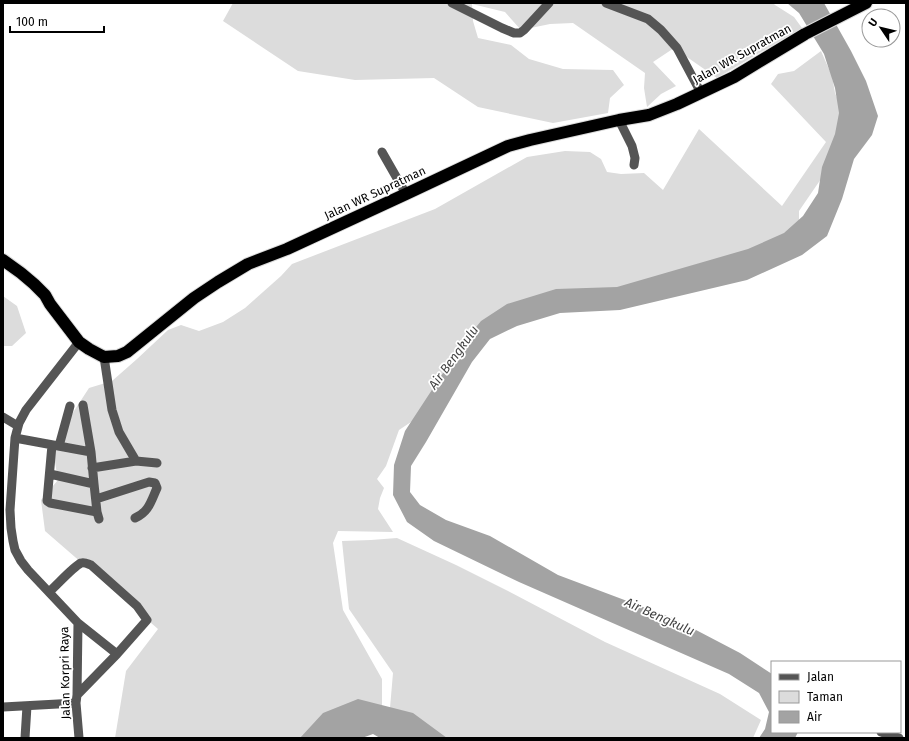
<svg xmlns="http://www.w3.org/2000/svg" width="909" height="741" viewBox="0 0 909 741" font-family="'Fira Sans',sans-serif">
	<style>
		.green { fill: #dcdcdc }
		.water { fill: #a3a3a3 }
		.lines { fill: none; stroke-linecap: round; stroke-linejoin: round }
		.highway-casing { stroke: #dbdbdb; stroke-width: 14 }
		.minor { stroke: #555; stroke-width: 9 }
		.highway { stroke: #000; stroke-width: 12 }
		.labels { text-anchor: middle; stroke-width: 3.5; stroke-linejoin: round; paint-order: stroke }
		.street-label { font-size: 12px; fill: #000; stroke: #fff }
		.water-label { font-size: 13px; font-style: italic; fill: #444; stroke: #fff }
	</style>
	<rect width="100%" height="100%" fill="#fff"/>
	<path class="green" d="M233,3H773L775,5L794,17L802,28L717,78L674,48L653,62L676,86L661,94L647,107L644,88L645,73L573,23L550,24L521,30L505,12L472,4L473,21L478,38L511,45L529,59L563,69L613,70L624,85L610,98L608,113L553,123L478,107L434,78L355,80L298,71L223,21Z
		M821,51L832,76L835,93L845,116L823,176L799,211V232L773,246L475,333L460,347L444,370L436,394L432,408L399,430L386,466L377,479L384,488L380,498L378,509L393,532L338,531L333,543L343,610L382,679V711L308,738H115L126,671L158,629L45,531L41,500L58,480L53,450L74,411L89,388L112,381L137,359L168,330L181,325L199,331L223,322L245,308L281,276L292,264L435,209L527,157L565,151L590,152L601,159L607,172L621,174L644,173L663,190L699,129L782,206L826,142L771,84L778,74L794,71Z
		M3,296L17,306L26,333L12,346H3Z
		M397,538L456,565L508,591L605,642L720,694L761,720L753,738H438L390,708L393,673L349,609L342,541L371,540Z"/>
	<path class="water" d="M787,3H824L851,51L866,81L878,116L872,135L854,159L842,199L827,236L802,255L747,280L620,310L560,313L517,326L490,339L472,362L426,442L411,466L410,492L420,505L446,520L490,536L558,575L675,619L740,653L772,674V732H798L795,738H759L765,729L769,712L759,693L729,674L519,582L434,541L407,522L393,495L394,465L405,431L460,347L481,321L507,304L556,289L617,287L748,249L784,233L803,216L818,193L822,167L835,134L839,113L835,88L824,54L799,13Z
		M358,699L413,713L447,738H380L373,734L362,738H300L323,713Z"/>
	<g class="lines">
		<g class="highway-casing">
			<path id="highway" d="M3,260L21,273L34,284L45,295L50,304L79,342L89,349L104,357L118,356L127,352L194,298L218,282L248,264L287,249L406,194L508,146L530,140L619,120L649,115L677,104L734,77L805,34L866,3"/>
		</g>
		<path class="minor" d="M452,3L502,28L514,33H520L524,30L549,3
			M606,3L648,19L661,30L677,48L701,93
			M619,120L632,146L635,158L634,165
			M382,152L406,194
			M104,357L112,410L119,432L136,461
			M83,405L91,452L94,484L97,512L99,519
			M3,417L18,426
			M15,438L91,452
			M52,445L47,501L50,503L97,512
			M59,446L70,406
			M92,468L136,461L157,463
			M50,474L94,484
			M96,499L149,482L155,483L157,488C151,501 149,512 135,518
			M49,592C56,586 74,566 81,563C85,562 88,564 91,565L137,606L147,620L117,654
			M77,695L117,654L78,623
			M3,707L76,703
			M881,732L899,738
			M25,738L27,706
			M79,738L76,703L77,695L78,623L28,570L21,561L15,550L13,541L11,528L10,510L15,438L19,423L26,410L79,342"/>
		<use href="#highway" class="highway"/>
	</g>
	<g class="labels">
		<g class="street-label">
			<text transform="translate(742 54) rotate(-29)" y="4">Jalan WR Supratman</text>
			<text transform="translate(375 193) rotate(-25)" y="4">Jalan WR Supratman</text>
			<text transform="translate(65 673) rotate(-91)" y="4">Jalan Korpri Raya</text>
		</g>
		<g class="water-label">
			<text transform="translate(453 357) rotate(-54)" y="5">Air Bengkulu</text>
			<text transform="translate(660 616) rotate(24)" y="5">Air Bengkulu</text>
		</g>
	</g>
	<rect width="909" height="741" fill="none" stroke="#000000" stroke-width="8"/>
	<rect x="771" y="661" width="130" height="72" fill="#ffffff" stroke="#999999"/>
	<rect x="779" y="674" width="20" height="6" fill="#555555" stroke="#999999"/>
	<text x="807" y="681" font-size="12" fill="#000000">Jalan</text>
	<rect x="779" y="691" width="20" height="12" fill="#dcdcdc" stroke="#999999"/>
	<text x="807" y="701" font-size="12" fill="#000000">Taman</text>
	<rect x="779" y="711" width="20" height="12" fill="#a3a3a3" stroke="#999999"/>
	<text x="807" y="721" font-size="12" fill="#000000">Air</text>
	<g transform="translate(881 28) rotate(305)"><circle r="19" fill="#ffffff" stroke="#999999"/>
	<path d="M0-3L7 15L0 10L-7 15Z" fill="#000000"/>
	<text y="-6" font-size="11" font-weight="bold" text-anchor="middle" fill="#000000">U</text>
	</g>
	<path d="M10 26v6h94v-6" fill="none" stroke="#000000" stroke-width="2"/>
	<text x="16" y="26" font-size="12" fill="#000000" stroke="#ffffff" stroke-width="3" paint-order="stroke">100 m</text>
</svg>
